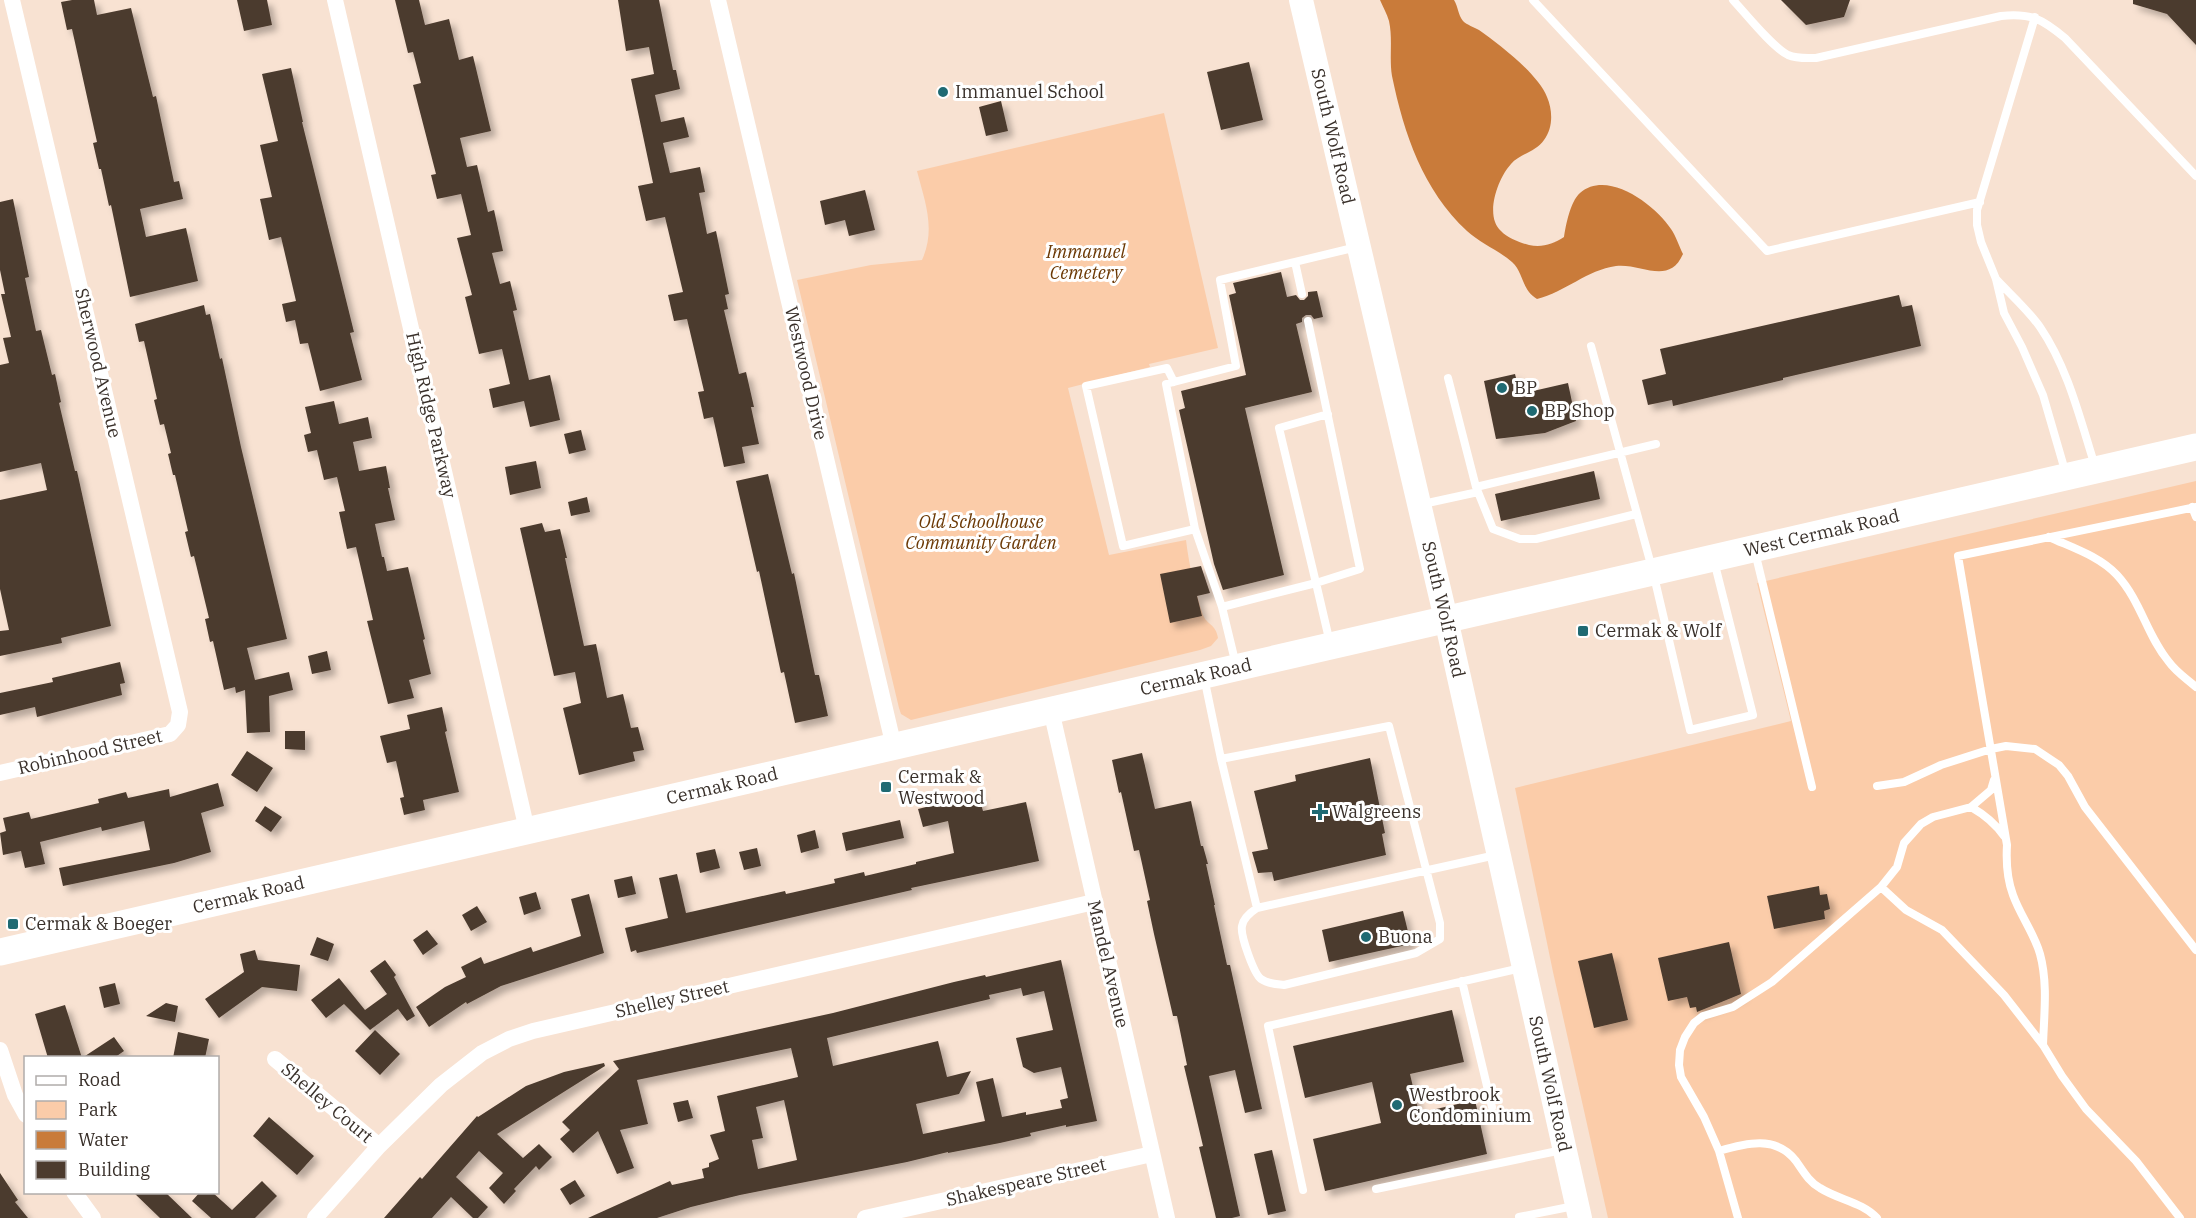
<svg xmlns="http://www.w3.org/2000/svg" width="2196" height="1218" viewBox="0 0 2196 1218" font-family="'IBM Plex Serif',serif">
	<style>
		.green { fill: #fbcca9 }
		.water { fill: #c97b3a }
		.building { fill: #4c3b2e; fill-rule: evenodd; filter: url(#shadow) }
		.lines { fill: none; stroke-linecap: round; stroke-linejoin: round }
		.lane { stroke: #fff; stroke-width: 8 }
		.street { stroke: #fff; stroke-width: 16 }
		.secondary { stroke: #fff; stroke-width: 24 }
		.primary { stroke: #fff; stroke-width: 27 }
		.poi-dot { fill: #1f6a73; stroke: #fff; stroke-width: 2 }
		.labels { text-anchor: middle; stroke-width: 6; stroke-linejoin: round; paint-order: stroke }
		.poi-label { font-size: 18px; fill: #39302a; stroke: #fff; text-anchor: start }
		.street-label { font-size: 18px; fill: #39302a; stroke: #fff }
		.park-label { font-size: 18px; font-style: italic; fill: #6c3905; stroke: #fff }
	</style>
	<defs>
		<filter id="shadow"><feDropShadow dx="5.5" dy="5.5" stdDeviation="3" flood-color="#0004"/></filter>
	</defs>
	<rect width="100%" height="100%" fill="#f8e2d2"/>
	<path class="green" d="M1164,113L1218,348L1149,364L1150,367L1068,388L1109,555L1186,540C1189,565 1195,591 1203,615C1207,625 1216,624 1218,638L1211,646L1200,650L911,720L901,714L899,708L797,280L871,265L922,260C936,229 925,202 917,171Z
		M2196,481V1218H1608L1553,972L1515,788L1791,721L1757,583Z"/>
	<path class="water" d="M1380,0H1454C1458,6 1458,15 1463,21C1467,25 1474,27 1479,30C1499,44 1538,74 1547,97C1553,111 1553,128 1544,140C1536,152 1519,154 1511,164C1498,178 1484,216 1501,231C1507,238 1521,243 1529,245C1542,248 1553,244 1564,237C1566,225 1570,202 1580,193C1608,169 1655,205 1671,229C1676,236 1679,246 1683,254C1669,286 1641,263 1616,266C1587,270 1565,292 1537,299C1521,289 1524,273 1512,262C1498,250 1480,243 1467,231C1423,190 1404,134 1392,76C1389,58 1393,39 1389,21C1387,14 1383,7 1380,0Z"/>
	<path class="building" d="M72,0H94L97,15L131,8L153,97L156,96L174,182L179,181L183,199L140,209L146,237L186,228L198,281L130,297L111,205L109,206L101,169H99L93,143L97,142L72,29L67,30L61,2Z
		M237,0H267L272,25L244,31Z
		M395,0H419L425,25L449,19L459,60L473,56L491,131L460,138L467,167L477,165L488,212L494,210L503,251L492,253L500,284L510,281L517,310L513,311L529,380L550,375L560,420L530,427L524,401L493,408L489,389L510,384L502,349L479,354L465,297L472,295L457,238L471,235L461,194L437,199L431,175L436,174L413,85L421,83L413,52L408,53Z
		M618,0H659L673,70H676L680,89L655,95L661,122L684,117L689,137L663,143L670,173L700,167L705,192L699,193L707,234L716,231L729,294L725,295L728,309L724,310L739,374L746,372L754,407H751L759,444L742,447L745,463L724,467L713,417L704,419L698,392L704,391L687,319L674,321L668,295L683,292L665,217L646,221L638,186L653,183L631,79L654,74L649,47L626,51Z
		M1781,0H1850L1844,17L1806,25Z
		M2133,0H2196V45L2167,14L2133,4Z
		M1249,62L1263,120L1221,130L1207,72Z
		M291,68L303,122H302L354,332L350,333L362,380L320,391L308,343L300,344L295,320L286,322L282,304L296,301L281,237L269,240L260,199L272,197L260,145L278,141L262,74Z
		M1001,101L1008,131L986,136L979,107Z
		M865,190L875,230L849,236L845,220L825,225L820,201Z
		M13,199L29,277L25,278L36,331L41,330L52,375L55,374L61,402L59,403L75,471H77L111,626L61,638L62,643L0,656V631L9,630L0,589V500L47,490L41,463L0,472V365L9,363L3,338L11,337L1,294H5L0,270V202Z
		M1281,272L1287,297L1296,295L1300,300H1304L1308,296V292L1317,291L1323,317L1314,319L1311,315H1306L1302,318V322L1296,324L1312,392L1245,408L1284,575L1223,590L1214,564L1179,410L1185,408L1181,391L1246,375L1229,295L1236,293L1233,283Z
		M1899,295L1902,307L1912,305L1921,346L1783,378V380L1673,406L1672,400L1648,405L1642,380L1666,374L1660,349Z
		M204,305L206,315L210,314L220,359L222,358L241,447L287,639L247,648L255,680L289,672L293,690L269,696L270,732L247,733L245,690L236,693L235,687L224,690L213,641L210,642L205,619L209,618L194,556L191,557L185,532L188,531L175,475H173L168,454L171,453L164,424L160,425L154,400L157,399L144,341L139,342L135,324Z
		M1515,374L1520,394L1568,383L1576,421L1545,433L1496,439L1484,381Z
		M334,401L339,424L368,417L372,438L353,442L359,471L386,466L390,488H388L395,520L375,524L382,557H384L387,571L408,567L425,639L423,640L431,674L409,680L414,698L388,704L367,621L373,620L356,547L347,549L339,512L345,511L337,477L324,480L317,450L308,452L304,435L311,433L305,407Z
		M581,430L586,450L569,454L564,434Z
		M536,461L541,488L510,495L505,467Z
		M1594,471L1600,499L1501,521L1495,494Z
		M768,474L792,574L794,573L815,675H819L828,716L795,723L784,672L781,673L759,571L757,572L736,481Z
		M587,497L590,512L571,516L568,502Z
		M542,523L545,532L560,529L567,558H565L584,646L596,644L607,698L623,694L631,728L638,727L644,750L633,752L635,761L579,775L563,708L581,703L575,672L554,676L520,528Z
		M1201,566L1210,593L1197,596L1202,616L1170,623L1160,574Z
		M327,651L331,670L312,674L308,656Z
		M120,662L125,683L120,684L122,695L37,717L35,707L0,715V693L53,682L52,678Z
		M442,707L447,731L445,732L459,792L423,800L425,810L404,815L400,798L404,797L396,761L387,763L380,736L410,729L407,715Z
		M285,731H305V750L285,749Z
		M247,751L273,768L257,792L231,775Z
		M1142,753L1155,809L1191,801L1201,846H1203L1208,864H1206L1215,905H1214L1227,965H1230L1262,1109L1245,1113L1235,1070L1209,1076L1240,1216L1232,1218H1216L1199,1147L1203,1146L1184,1066L1187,1065L1177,1016H1173L1154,934L1147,901L1150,900L1139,850L1134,851L1121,792L1119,793L1112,760Z
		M1370,758L1385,833L1382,834L1386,855L1274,881L1272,872L1258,873L1252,852L1268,849L1254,791L1296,781L1295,775Z
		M218,783L224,806L201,813L211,852L174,863L63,886L59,868L150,850L144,821L102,831L101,827L40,842L45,864L25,868L21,851L3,855L0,833L6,831L3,818L29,812L31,819L99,803L98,799L126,792L128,798L169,789L170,797Z
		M978,794L983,811L1026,802L1039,861L911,888L912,890L637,953L636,950L631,952L625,928L668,918L659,878L677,874L686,913L785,891L786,894L835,883L834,879L864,872L865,876L916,864V862L954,853L948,821L923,827L918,809Z
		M265,806L282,817L271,832L255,821Z
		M900,820L904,838L846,851L842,833Z
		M815,830L819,848L801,853L797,835Z
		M757,848L761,866L744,870L739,852Z
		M715,849L720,868L700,873L696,853Z
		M632,876L636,894L618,898L614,880Z
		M1819,886L1820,895L1827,894L1830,909L1824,911L1825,919L1774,929L1767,896Z
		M536,892L541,909L524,915L519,897Z
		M589,894L604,953L501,986L467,1004L466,1002L429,1027L416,1007L445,987L466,977L461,967L481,957L484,964L531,947L533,952L581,936L571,899Z
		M477,906L487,922L471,931L462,915Z
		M1403,911L1411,944L1329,962L1322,930Z
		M427,930L438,944L423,955L413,940Z
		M317,937L334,944L328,961L310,955Z
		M1729,942L1741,994L1697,1012L1696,1007L1690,1008L1687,997L1668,1001L1658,958Z
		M255,950L258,960L300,965L297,991L262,987L219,1018L205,999L244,972L240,954Z
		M1612,953L1628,1020L1594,1028L1578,961Z
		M385,960L396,975L394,977L415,1016L407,1021L398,1009L370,1030L344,1004L326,1018L311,1000L339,978L365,1010L387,994L370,971Z
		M1061,960L1097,1121L1066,1127V1125L1030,1133L1031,1136L1000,1143L948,1153V1152L907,1162L740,1195L691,1207L657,1218H588L670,1181L672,1185L704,1178L702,1169L709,1167V1163L719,1159L710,1135L725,1131L717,1096L798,1077L791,1048L637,1080L648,1124L620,1130L634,1168L617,1174L598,1131L573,1153L560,1139L570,1130L562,1122L619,1069L613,1061L833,1013L954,982L985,975L986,977ZM1021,988L1023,996L1044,991L1053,1030L1016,1038L1023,1067L1034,1073L1061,1067L1068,1098L1060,1100L1062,1108L1026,1115V1112L1002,1117L993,1078L976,1082L985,1121L923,1134L916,1104L959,1094L971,1071L947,1077L938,1041L833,1066L827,1038L990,999L989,995ZM784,1100L797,1160L758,1169L752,1140L763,1138L756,1107Z
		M115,983L120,1004L104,1008L99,987Z
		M166,1003L178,1006L175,1022L146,1016Z
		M65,1005L82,1058H48L35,1014Z
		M1452,1010L1464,1062L1410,1074L1419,1113L1475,1100L1487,1154L1325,1191L1313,1139L1381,1123L1372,1082L1305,1098L1293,1046Z
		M375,1030L400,1054L380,1075L355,1051Z
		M178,1032L209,1039L205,1058H173Z
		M114,1037L124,1051L114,1058H82Z
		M604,1063L605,1066L497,1134L523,1158L539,1144L552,1157L539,1170L536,1166L514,1189L516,1191L504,1204L489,1188L503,1173L479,1151L456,1177L488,1207L478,1218H473L451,1197L432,1218H384L420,1177L422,1179L477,1116L478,1117L526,1086L564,1072Z
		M688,1100L693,1118L678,1122L673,1103Z
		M269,1117L314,1156L297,1175L253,1136Z
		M1272,1150L1286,1211L1268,1215L1254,1154Z
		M0,1173L18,1200L15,1202L28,1218H0Z
		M575,1180L585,1196L570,1205L560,1189Z
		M262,1181L277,1196L255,1218H211L192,1201L200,1192H212L232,1210Z
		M133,1192H165L192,1218H160Z"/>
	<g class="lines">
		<path class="lane" d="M1533,0L1767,251L1980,202
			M1733,0C1746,14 1772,47 1788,55C1797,59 1806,58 1816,58L2001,16C2032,13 2042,19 2065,38L2196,176
			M2035,17L1977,210V225L1981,242L1996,279L2004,313L2022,347L2043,395L2066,474
			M1295,262L1302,294
			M1996,279C2011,295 2028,310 2040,327C2068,368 2080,419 2095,466
			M1308,321L1360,569L1316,583L1279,428L1328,414
			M1591,346L1653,572L1690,730L1753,715L1714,561
			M1448,378L1476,487L1656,444
			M1174,382L1167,368L1086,386L1123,546L1195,529
			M1476,487L1493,529L1520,539H1536L1636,514
			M1423,504L1478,492
			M2192,507L2196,517
			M2049,537C2073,548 2099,556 2117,575C2141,601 2147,636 2169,662C2176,672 2187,679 2196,687
			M1755,552L1812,787
			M1222,607L1195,529L1166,384L1236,366L1220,280L1357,247
			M1236,665L1222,607L1316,583L1330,643
			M1204,677L1221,759
			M1877,786L1904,782L1941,765L1991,749L2006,746L2035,749L2059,765L2068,776L2085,807L2196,950
			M1971,807C1985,815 1995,823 2004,836
			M1881,887L1906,910L1942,930L2004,995L2043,1045L2062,1076L2086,1109L2136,1161L2180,1218
			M1257,908L1221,759L1389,726L1440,923V939L1416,953L1284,985C1276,984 1268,984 1261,979C1254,974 1240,935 1242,926C1243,918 1251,912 1257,908L1496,855
			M1462,981L1492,1107
			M2043,1045C2044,1015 2048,983 2040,954C2034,933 2020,915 2013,895C2007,879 2006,862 2007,845L1958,556L2196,507
			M1719,1151C1746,1143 1776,1135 1796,1161C1803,1171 1809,1182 1820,1188C1839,1200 1862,1202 1877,1218
			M1376,1189L1562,1150
			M1303,1190L1268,1026L1521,968
			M1519,1217L1574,1206
			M1738,1218L1719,1151L1704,1117L1681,1077L1679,1065L1680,1050L1685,1037L1694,1023L1703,1016L1733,1007L1772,982L1881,887L1897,867L1904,843L1921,824L1933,817L1971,807L1991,790L1994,780"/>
		<path class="street" d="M335,0L527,830
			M718,0L894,747
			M1051,710L1167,1218
			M0,773L170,734L178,725L180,712L12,0
			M0,1050L15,1095L26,1115
			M275,1059L379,1146
			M74,1192L93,1218
			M315,1218L379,1146L441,1085L482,1053L509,1039L533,1031L1094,902
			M865,1218L1152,1154"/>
		<path class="secondary" id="s1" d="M1301,0L1446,619L1580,1218"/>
		<path class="primary" id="s2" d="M0,952L2196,447"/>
	</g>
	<g class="poi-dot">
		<circle cx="943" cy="92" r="6"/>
		<circle cx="1502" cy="388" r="6"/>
		<circle cx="1532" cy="411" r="6"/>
		<rect x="1577" y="625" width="12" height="12" rx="3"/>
		<rect x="880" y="781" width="12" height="12" rx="3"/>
		<path d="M1317 803h6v6h6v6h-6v6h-6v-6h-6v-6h6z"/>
		<rect x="7" y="918" width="12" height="12" rx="3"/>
		<circle cx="1366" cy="937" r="6"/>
		<circle cx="1397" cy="1105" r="6"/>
	</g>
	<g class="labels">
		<g class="poi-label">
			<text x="955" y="98">Immanuel School</text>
			<text x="1514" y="394">BP</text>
			<text x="1544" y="417">BP Shop</text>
			<text x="1595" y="637">Cermak &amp; Wolf</text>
			<text x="898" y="783">Cermak &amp;<tspan x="898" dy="21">Westwood</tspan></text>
			<text x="1332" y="818">Walgreens</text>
			<text x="25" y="930">Cermak &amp; Boeger</text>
			<text x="1378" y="943">Buona</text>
			<text x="1409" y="1101">Westbrook<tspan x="1409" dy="21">Condominium</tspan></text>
		</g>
		<g class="street-label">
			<text dy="6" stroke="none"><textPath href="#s1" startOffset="140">South Wolf Road</textPath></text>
			<text transform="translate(98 363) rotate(77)" y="6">Sherwood Avenue</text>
			<text transform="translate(806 373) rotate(77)" y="6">Westwood Drive</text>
			<text transform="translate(431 415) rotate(77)" y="6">High Ridge Parkway</text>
			<text dy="6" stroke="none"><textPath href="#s2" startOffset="1869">West Cermak Road</textPath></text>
			<text dy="6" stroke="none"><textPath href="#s1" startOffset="626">South Wolf Road</textPath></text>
			<text dy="6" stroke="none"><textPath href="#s2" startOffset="1227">Cermak Road</textPath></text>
			<text transform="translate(90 752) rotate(-13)" y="6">Robinhood Street</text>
			<text dy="6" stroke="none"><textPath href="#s2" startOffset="741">Cermak Road</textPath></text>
			<text dy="6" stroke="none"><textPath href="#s2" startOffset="255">Cermak Road</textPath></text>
			<text transform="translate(1108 964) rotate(77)" y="6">Mandel Avenue</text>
			<text transform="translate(672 999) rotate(-13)" y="6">Shelley Street</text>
			<text dy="6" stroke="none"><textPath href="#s1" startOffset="1112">South Wolf Road</textPath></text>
			<text transform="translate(327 1103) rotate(40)" y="6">Shelley Court</text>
			<text transform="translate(1026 1182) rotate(-13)" y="6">Shakespeare Street</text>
		</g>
		<g class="park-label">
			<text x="1086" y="258">Immanuel<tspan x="1086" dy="21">Cemetery</tspan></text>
			<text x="981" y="528">Old Schoolhouse<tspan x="981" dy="21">Community Garden</tspan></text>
		</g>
	</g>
	<rect x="24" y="1056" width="195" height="138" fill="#ffffff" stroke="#b0acaa" stroke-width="1.5"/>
	<rect x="36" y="1076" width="30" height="9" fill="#ffffff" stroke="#b0acaa" stroke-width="1.5"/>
	<text x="78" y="1086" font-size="18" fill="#39302a">Road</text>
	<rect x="36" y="1101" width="30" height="18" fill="#fbcca9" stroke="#b0acaa" stroke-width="1.5"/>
	<text x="78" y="1116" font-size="18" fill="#39302a">Park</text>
	<rect x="36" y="1131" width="30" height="18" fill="#c97b3a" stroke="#b0acaa" stroke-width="1.5"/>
	<text x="78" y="1146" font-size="18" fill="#39302a">Water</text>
	<rect x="36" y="1161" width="30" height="18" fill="#4c3b2e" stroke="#b0acaa" stroke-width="1.5"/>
	<text x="78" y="1176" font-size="18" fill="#39302a">Building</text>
</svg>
